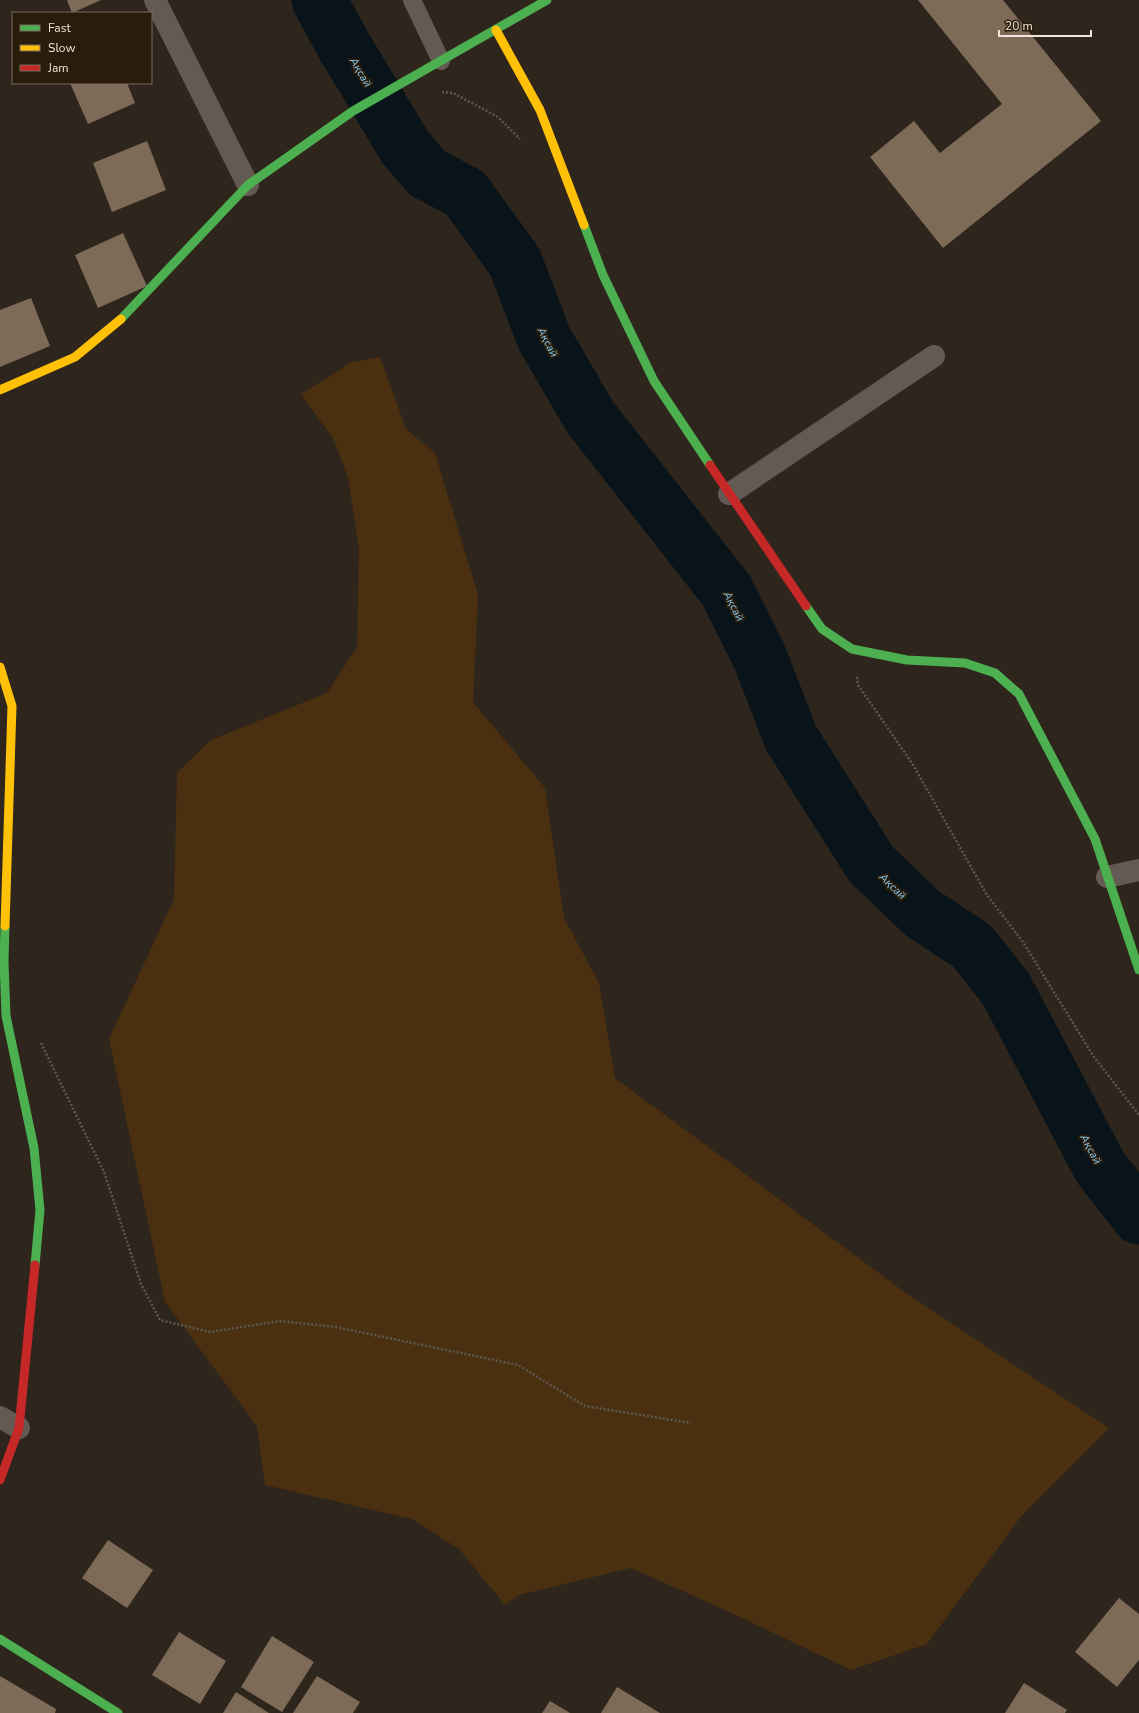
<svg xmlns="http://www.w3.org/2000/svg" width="1139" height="1713" viewBox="0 0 1139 1713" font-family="'Nunito Sans',sans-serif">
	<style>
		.green { fill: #4a3010 }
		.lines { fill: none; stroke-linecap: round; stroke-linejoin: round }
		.river { stroke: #09141a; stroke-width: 55 }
		.building { fill: #7d6b58 }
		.path { stroke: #5e5852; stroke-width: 2.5; stroke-dasharray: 2 2; stroke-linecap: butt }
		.lane { stroke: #625a53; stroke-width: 18 }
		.street { stroke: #625a53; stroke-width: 22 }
		.fast { stroke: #4caf50; stroke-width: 9 }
		.slow { stroke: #ffc107; stroke-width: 9 }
		.jam { stroke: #c62828; stroke-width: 9 }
		.labels { text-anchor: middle; stroke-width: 4; stroke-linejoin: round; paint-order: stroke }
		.water-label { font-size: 11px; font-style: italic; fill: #83ccf7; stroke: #2a1c0b }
	</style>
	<rect width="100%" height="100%" fill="#2e251c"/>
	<path class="green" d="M380,357L406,429L435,453L478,595L473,702L545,788L564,918L599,983L615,1078L906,1293L1109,1428L1022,1515L927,1644L851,1670L723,1609L631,1568L519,1595L505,1605L459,1549L412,1519L265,1485L257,1426L165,1302L109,1039L174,899L177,773L211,740L327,693L357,647L359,548L348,478L334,440L301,394L352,362Z"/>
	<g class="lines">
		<path class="river" d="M319,0L344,46L405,147L427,173L465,193L515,262L544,338L590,417L726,590L760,658L791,738L871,864L922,913L972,946L1006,989L1100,1167L1139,1217"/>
	</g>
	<path class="building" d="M67,0H101L72,13Z
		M918,0H1003L1101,121L943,248L870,157L914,121L940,153L1002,104Z
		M70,83H127L135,103L88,124Z
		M147,141L166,190L112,212L93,163Z
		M123,233L147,286L98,308L75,255Z
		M31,298L50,346L0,367V310Z
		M108,1540L153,1570L127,1608L82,1578Z
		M1119,1598L1139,1614V1660L1117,1687L1075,1652Z
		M179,1632L226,1661L200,1704L152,1675Z
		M272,1636L314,1662L282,1712L241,1687Z
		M0,1676L56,1709L55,1713H0Z
		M317,1676L360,1702L353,1713H293Z
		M1024,1683L1067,1710L1065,1713H1005Z
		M617,1687L660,1713H601Z
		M236,1692L269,1713H223Z
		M550,1701L570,1713H542Z"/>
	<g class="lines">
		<path class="path" d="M442,92L453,93L498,117L520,139
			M857,677L858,685L912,763L987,895L1023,942L1094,1057L1139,1115
			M41,1043L104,1172L141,1284L160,1320L210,1332L280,1321L336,1327L518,1365L585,1406L691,1423"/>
		<path class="lane" d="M412,0L441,61"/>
		<path class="street" d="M155,0L248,185
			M729,494L934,356
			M1107,877L1139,870
			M0,1417L19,1428"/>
		<path class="fast" d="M584,225L603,275L654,381L710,465
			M121,319L248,185L353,111L547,0
			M806,606L822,629L852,649L907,660L965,663L995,673L1019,694L1095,839L1139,970
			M5,926L4,962L6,1016L34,1148L40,1210L35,1265
			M0,1639L118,1713"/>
		<path class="slow" d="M496,30L540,110L584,225
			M0,390L75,357L121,319
			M0,667L12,706L5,926"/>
		<path class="jam" d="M710,465L806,606
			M0,1480L19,1428L35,1265"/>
	</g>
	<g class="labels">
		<g class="water-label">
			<text transform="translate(361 72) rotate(60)" y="4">Ақсай</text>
			<text transform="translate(548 342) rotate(63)" y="4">Ақсай</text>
			<text transform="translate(734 606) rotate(63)" y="4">Ақсай</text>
			<text transform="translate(893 886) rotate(44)" y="4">Ақсай</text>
			<text transform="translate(1091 1149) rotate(62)" y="4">Ақсай</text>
		</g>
	</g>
	<rect x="12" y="12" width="140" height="72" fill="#2a1c0b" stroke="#796c5e"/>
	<rect x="20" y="25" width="20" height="6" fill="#4caf50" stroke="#796c5e"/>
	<text x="48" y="32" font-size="12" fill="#f0e5db">Fast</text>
	<rect x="20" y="45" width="20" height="6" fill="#ffc107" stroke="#796c5e"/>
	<text x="48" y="52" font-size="12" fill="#f0e5db">Slow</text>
	<rect x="20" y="65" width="20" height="6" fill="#c62828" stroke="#796c5e"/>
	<text x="48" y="72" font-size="12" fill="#f0e5db">Jam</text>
	<path d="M999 30v6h92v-6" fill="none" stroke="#f0e5db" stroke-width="2"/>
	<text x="1005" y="30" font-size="12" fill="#f0e5db" stroke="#2a1c0b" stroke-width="3" paint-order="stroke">20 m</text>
</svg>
